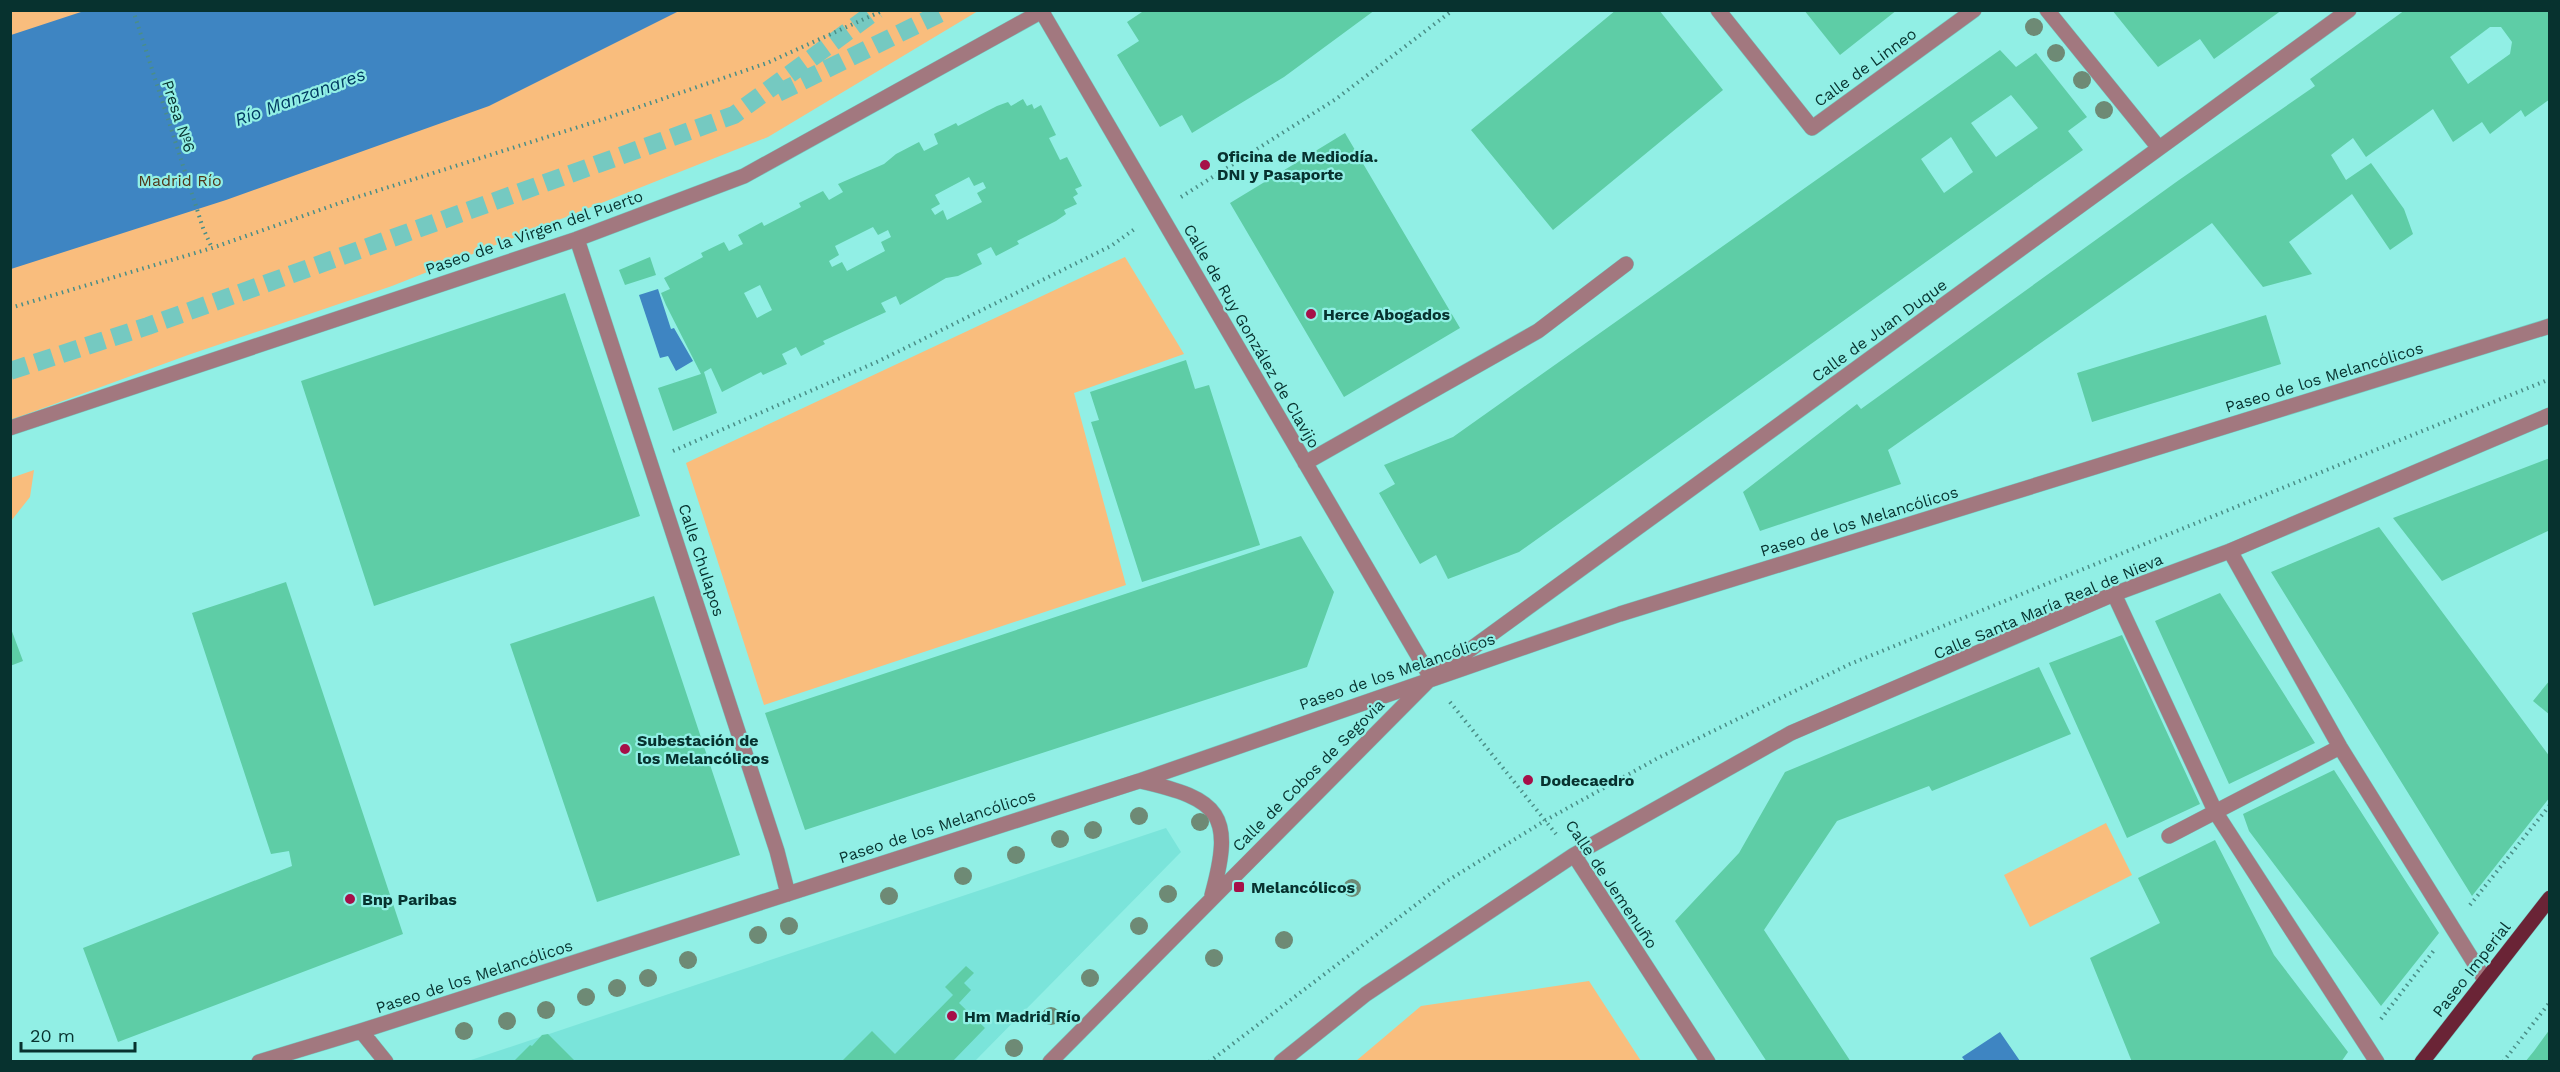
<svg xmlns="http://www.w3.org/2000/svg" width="2560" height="1072" viewBox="0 0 2560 1072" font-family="'Work Sans',sans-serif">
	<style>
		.built { fill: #7ae4da }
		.green { fill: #f9bd7d }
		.water { fill: #3e85c2 }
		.building { fill: #5ecda6; fill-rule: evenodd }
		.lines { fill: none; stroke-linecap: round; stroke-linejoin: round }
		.highway-tunnel { stroke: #75c9c1; stroke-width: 18; stroke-dasharray: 18 9; stroke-linecap: butt }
		.minor-casing { stroke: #75c9c1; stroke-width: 16 }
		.major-casing { stroke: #75c9c1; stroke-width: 16 }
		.path { stroke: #4a8e87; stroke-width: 4; stroke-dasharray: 1.5 4.5; stroke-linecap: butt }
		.minor { stroke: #a2787f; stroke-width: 15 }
		.major { stroke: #6a2436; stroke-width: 15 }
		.tree { fill: #6e8a75 }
		.poi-dot { fill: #a61048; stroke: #91efe5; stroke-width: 2 }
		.labels { text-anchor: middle; stroke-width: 4.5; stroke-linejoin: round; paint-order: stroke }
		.street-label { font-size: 16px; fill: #07322f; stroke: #91efe5 }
		.poi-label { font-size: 16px; font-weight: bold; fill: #07322f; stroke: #91efe5; text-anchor: start }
		.park-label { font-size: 16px; fill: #523719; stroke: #91efe5 }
		.water-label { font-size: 18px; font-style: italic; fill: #013961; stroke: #91efe5 }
	</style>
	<rect width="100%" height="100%" fill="#91efe5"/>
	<path class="built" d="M1166,828L1181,852L975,1061L465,1062Z"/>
	<path class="green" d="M11,11H978L768,137L392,286L188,355L11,420Z
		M1125,257L1184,354L1074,393L1126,585L764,705L686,463Z
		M34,470L30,497L11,521V478Z
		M2106,823L2132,875L2030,927L2004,875Z
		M1589,981L1641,1061H1356L1421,1006Z"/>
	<path class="water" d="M84,11V10L679,11L489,106L226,200L11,269V35Z
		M658,289L671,329L674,328L693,361L676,371L668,356L660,358L639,295Z
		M2000,1032L2020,1061H1965L1962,1057Z"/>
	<path class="building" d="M1145,10H1375L1284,77L1192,133L1182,115L1160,127L1117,55L1139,41L1127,22Z
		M1616,10H1659L1723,90L1553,230L1471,130Z
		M1804,10H1897L1840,55Z
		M2112,10H2282L2214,59L2200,39L2158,67Z
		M2405,10H2550V99L2525,117L2521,110L2490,134L2482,122L2453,142L2433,109L2366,157L2353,138L2331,155L2346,180L2371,163L2404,209L2413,234L2390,250L2352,194L2289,242L2312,274L2263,287L2212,223L1888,450L1901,484L1760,531L1743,492L1857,404L1861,409L2179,180L2315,86L2310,79ZM2490,27H2501L2512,42L2510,54L2468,84L2450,57Z
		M2000,50L2016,67L2036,53L2087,117L2068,131L2083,150L1519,552L1448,579L1436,555L1420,564L1379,493L1395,484L1384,465L1453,437ZM2011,95L2038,128L1996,157L1971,123ZM1951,137L1973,172L1944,193L1921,159Z
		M1023,99L1027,106L1032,104L1034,109L1041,105L1056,135L1049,138L1060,160L1067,157L1082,186L1075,189L1078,194L1073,197L1077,204L1064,210L1066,214L1056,221L1017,241L1019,244L996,256L991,247L977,254L982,264L958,276L946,278L900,305L896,296L881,303L886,312L823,341L825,344L801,356L796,347L782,354L787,364L763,375L761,372L722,392L711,368L704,372L717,413L673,431L658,388L701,374L666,305L661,293L670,289L664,278L703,257L701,253L724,242L729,251L743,244L738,235L762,222L764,226L801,207L799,203L823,191L829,200L843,192L838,184L884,164L896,154L919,142L924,151L938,144L934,134L956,123L958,126L997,106L1008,102L1011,106ZM969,177L974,186L983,182L986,188L977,193L982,202L947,220L943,210L935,215L931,209L940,204L935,195ZM873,227L878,235L888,230L891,237L881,242L885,251L847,271L842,262L832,267L829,261L839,255L835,246ZM760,285L772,310L757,318L744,293Z
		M1345,133L1460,328L1344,397L1230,203Z
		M650,257L656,275L625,285L619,270Z
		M565,293L640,516L374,606L301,381Z
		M2266,315L2281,364L2092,422L2077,373Z
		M1186,360L1195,389L1209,385L1260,545L1142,582L1091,422L1099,420L1090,392Z
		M2550,458V530L2442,581L2393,518Z
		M2379,527L2550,757V797L2472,896L2271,572Z
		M1301,536L1334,592L1307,667L805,830L765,713Z
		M286,582L403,934L118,1042L83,948L292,866L289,851L271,854L192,613Z
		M2220,593L2315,743L2229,784L2155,621Z
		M654,596L740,855L597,902L510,644Z
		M10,626L23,661L10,666Z
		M2122,635L2200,804L2127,838L2049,663Z
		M2039,667L2071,734L1932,791L1929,786L1837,821L1764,930L1851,1062H1767L1675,921L1739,853L1785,772Z
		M2550,680V715L2533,701Z
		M2334,770L2439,933L2381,1006L2249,831L2243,814Z
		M2215,840L2274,955L2348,1052L2341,1062H2132L2090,958L2160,923L2138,878Z
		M966,966L974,973L964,983L971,990L959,1003L985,1028L952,1062H841L872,1031L895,1054L953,995L945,987Z
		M2550,1029V1062H2525L2534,1051Z
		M548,1034L576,1062H513L530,1045L532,1046L542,1035Z"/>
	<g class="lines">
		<path class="highway-tunnel" d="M778,93L947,10
			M10,371L148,326L734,115L877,10"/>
		<g class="minor-casing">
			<path id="minor" d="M1718,10L1812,128L1974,10
				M2047,10L2159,148
				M1042,12L1431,678
				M577,239L777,851L788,894
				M10,428L577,239L744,176L1044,10
				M1305,463L1538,331L1626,264
				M2230,551L2340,747L2485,980
				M2114,594L2216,813L2377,1062
				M1140,781C1221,799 1234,815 1212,895
				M2169,836L2340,747
				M1574,855L1708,1062
				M361,1031L386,1062
				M259,1062L361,1031L1139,781L1620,614L2550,326
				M1050,1062L1431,678L2349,10
				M1281,1062L1366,994L1574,855L1791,733L2114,594L2230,551L2550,415"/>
		</g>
		<g class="major-casing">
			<path id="major" d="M2422,1062L2550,898"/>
		</g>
		<path class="path" d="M133,10L203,228L212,248
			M1181,197L1336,99L1453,10
			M10,308L212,248L348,200L607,118L767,63L884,10
			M673,451L879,361L1111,246L1136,228
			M1450,702L1556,834
			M2470,905L2550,805
			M2381,1019L2435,949
			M1209,1062L1447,881L1546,820L1658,758L1850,664L2550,379
			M2503,1062L2550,1002"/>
		<use href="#minor" class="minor"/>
		<use href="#major" class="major"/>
	</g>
	<g class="tree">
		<circle cx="2034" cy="27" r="9"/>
		<circle cx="2056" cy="53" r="9"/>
		<circle cx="2082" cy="80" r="9"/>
		<circle cx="2104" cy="110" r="9"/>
		<circle cx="1139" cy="816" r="9"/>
		<circle cx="1200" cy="822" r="9"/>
		<circle cx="1093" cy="830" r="9"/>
		<circle cx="1060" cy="839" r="9"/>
		<circle cx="1016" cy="855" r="9"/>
		<circle cx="963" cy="876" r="9"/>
		<circle cx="1352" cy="888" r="9"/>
		<circle cx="1168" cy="894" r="9"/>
		<circle cx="889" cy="896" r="9"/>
		<circle cx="789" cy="926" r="9"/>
		<circle cx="1139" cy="926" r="9"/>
		<circle cx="758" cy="935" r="9"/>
		<circle cx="1284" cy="940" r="9"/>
		<circle cx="1214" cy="958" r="9"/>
		<circle cx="688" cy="960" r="9"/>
		<circle cx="648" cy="978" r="9"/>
		<circle cx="1090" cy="978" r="9"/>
		<circle cx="617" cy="988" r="9"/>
		<circle cx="586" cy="997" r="9"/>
		<circle cx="546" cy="1010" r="9"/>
		<circle cx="1051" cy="1016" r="9"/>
		<circle cx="507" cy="1021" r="9"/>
		<circle cx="464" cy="1031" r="9"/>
		<circle cx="1014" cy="1048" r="9"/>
	</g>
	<g class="poi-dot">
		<circle cx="1205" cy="165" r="6"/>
		<circle cx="1311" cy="314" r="6"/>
		<circle cx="625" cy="749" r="6"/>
		<circle cx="1528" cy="780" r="6"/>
		<rect x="1233" y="881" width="12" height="12" rx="3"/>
		<circle cx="350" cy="899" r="6"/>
		<circle cx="952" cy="1016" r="6"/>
	</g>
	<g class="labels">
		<g class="street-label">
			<text transform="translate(1865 67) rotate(-36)" y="6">Calle de Linneo</text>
			<text transform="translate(179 116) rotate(72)" y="6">Presa Nº6</text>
			<text transform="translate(534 232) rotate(-19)" y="6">Paseo de la Virgen del Puerto</text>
			<text transform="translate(1879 330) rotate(-36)" y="6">Calle de Juan Duque</text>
			<text transform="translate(1252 336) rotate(60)" y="6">Calle de Ruy González de Clavijo</text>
			<text transform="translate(2324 377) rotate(-17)" y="6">Paseo de los Melancólicos</text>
			<text transform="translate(1859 521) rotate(-17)" y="6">Paseo de los Melancólicos</text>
			<text transform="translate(702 560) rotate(72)" y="6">Calle Chulapos</text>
			<text transform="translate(2048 606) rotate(-23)" y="6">Calle Santa María Real de Nieva</text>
			<text transform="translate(1397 671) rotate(-19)" y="6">Paseo de los Melancólicos</text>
			<text transform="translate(1308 775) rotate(-45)" y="6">Calle de Cobos de Segovia</text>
			<text transform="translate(937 826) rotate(-18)" y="6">Paseo de los Melancólicos</text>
			<text transform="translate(1612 884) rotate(56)" y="6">Calle de Jemenuño</text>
			<text transform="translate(2471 969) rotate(-52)" y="6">Paseo Imperial</text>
			<text transform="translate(474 976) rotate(-18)" y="6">Paseo de los Melancólicos</text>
		</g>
		<g class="poi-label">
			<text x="1217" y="162">Oficina de Mediodía.<tspan x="1217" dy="18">DNI y Pasaporte</tspan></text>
			<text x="1323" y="320">Herce Abogados</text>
			<text x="637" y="746">Subestación de<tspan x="637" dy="18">los Melancólicos</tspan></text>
			<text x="1540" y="786">Dodecaedro</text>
			<text x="1251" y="893">Melancólicos</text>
			<text x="362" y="905">Bnp Paribas</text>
			<text x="964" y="1022">Hm Madrid Río</text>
		</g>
		<g class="park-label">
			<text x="180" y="186">Madrid Río</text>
		</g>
		<g class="water-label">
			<text transform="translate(300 97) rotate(-20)" y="6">Río Manzanares</text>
		</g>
	</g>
	<rect width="2560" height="1072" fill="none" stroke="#07322f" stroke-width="24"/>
	<path d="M21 1042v9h114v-9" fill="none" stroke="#07322f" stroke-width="3"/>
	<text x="30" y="1042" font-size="18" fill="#07322f" stroke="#91efe5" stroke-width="4.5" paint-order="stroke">20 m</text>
</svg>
